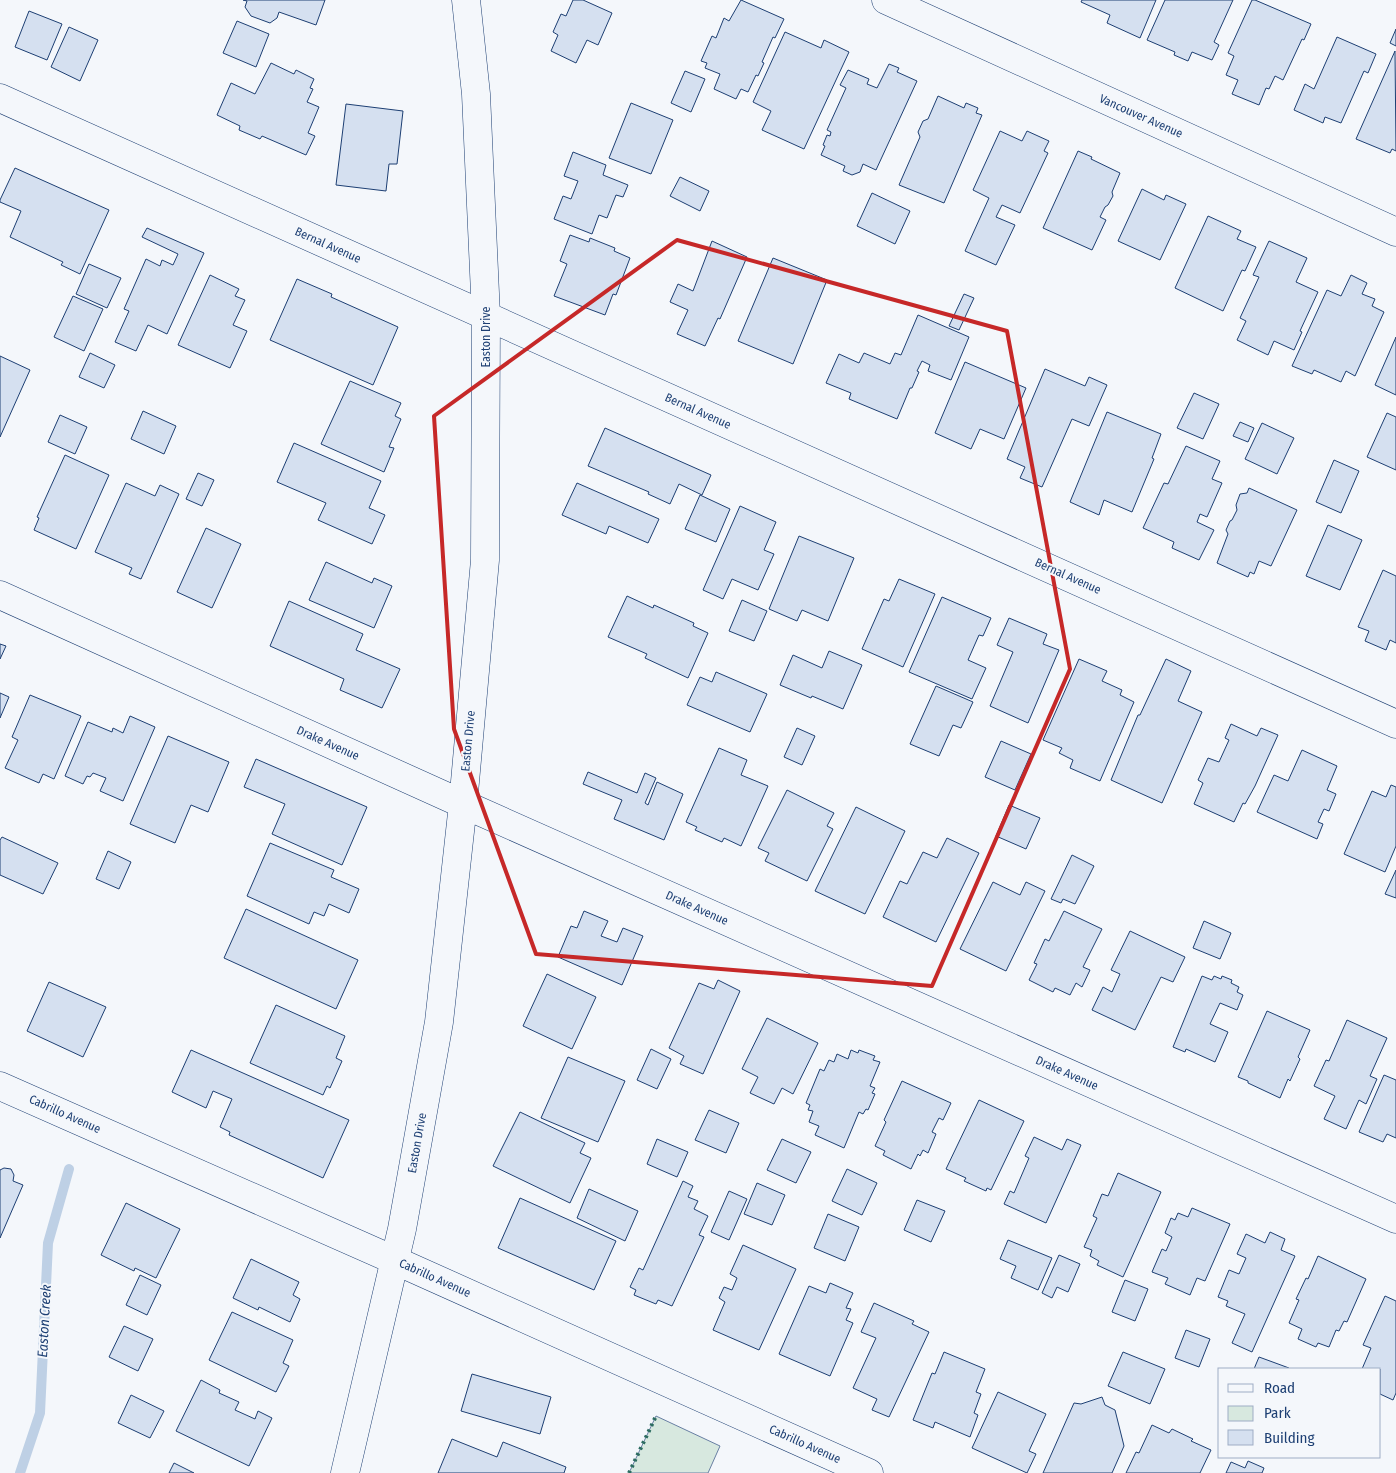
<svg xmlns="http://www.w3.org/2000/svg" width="1396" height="1473" viewBox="0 0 1396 1473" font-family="'Fira Sans Condensed',sans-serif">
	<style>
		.green { fill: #d7e8df; stroke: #687fa3 }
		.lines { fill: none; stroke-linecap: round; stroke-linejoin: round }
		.stream { stroke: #bed0e5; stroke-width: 10 }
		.building { fill: #d5e0f0; stroke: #1d3f73 }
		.minor-casing { stroke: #1d3f73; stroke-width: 29 }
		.minor { stroke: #f4f7fb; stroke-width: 28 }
		.hedge { stroke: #2c6c60; stroke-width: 4; stroke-dasharray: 2.5 4; stroke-linecap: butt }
		.marked { fill: none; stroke: #c62828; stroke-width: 4; stroke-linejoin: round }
		.labels { text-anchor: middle; stroke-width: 4; stroke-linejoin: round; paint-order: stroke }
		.street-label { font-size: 12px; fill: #1d3f73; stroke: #f4f7fb }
		.water-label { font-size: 14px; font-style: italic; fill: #1d3f73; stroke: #f4f7fb }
	</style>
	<rect width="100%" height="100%" fill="#f4f7fb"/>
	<path class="green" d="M656,1416L720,1446L708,1473H629Z"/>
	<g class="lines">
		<path class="stream" d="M20,1473L40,1413L48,1243L69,1169"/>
	</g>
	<path class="building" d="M243,0H325L316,25L279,12L277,18L270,23L251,16L245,7L247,1Z
		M573,0H583L612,13L598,45L587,40L576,63L551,51L558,35L553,32L561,14L566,16Z
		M741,0L784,19L775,38L773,37L762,62L764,63L758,76L756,75L748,92L741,89L736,99L714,89L720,74L705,68L707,63L701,61L712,36L716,38L724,18L729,21Z
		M1082,0H1156L1140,38L1107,23L1110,15L1081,2Z
		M1165,0H1233L1214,42L1219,45L1212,60L1192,52L1188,61L1174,55L1175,52L1147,40Z
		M1252,0H1255L1311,24L1304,40L1302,39L1283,80L1275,76L1269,89L1266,88L1259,105L1232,94L1238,80L1226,75L1234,56L1228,53Z
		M29,11L62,24L47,60L15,47Z
		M237,21L269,34L256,67L223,53Z
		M69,27L98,40L80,81L51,67Z
		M1396,29V46L1390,43Z
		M785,32L821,48L824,40L849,52L804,149L762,130L771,111L753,102Z
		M1337,37L1376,54L1368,73L1364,71L1341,123L1325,117L1323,123L1294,110L1305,84L1314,89Z
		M1395,51L1396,151L1392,149L1390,153L1356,139Z
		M271,63L294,74L296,70L314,79L310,88L313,89L307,102L319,107L308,133L315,136L306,155L262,136L260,139L239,130L240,126L217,115L231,83L255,94Z
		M889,64L899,68L897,72L917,81L876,170L863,164L860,172L852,175L843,171L845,166L821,155L825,146L823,145L827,135L830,136L831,132L827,130L846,88L840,85L848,70L869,79L867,84L877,88Z
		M685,71L705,79L691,112L671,103Z
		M938,96L964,108L966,103L978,108L976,113L982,115L944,203L899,185L920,137L918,132L923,121L928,119Z
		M631,103L673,120L651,174L609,158Z
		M346,104L403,111L397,164H389L386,191L336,185Z
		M1000,131L1022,141L1027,131L1049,141L1044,151L1048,153L1020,213L1002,205L996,217L1015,225L996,265L965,251L989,198L973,190Z
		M1078,151L1092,157L1091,159L1120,173L1112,192L1113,196L1108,205L1105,207L1100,217L1106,220L1092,250L1043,228Z
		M573,152L606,165L603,175L628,185L623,197L616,195L607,218L599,215L592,234L554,219L563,196L571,199L578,181L564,176Z
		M15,168L109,210L80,274L61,265L63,262L10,237L21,211L0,202V200Z
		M680,177L709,191L700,211L670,196Z
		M1142,189L1164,200L1166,195L1186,204L1160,260L1118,241Z
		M872,193L910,211L895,244L857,226Z
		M1208,216L1241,231L1237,239L1256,247L1245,271L1242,270L1223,311L1175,288Z
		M147,228L204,253L167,334L148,325L136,351L115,342L129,311L124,309L146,259L160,266L162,260L173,265L178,254L142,237Z
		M570,235L589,242L590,238L615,248L614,251L630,258L616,295L613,294L605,315L554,296L567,264L560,261Z
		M712,241L747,257L720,319L718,318L705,346L677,334L688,310L670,302L678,284L693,291Z
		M1269,241L1307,258L1296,282L1318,292L1300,331L1302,332L1294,350L1274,341L1268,355L1237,340L1246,321L1240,318L1259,277L1253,275Z
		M773,258L827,280L793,364L738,341Z
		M89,264L121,278L107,308L76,294Z
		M210,275L239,289L235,296L245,300L233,325L247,331L230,368L178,345Z
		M1351,275L1367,283L1362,294L1375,299L1372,306L1384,312L1355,376L1346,371L1341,382L1314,370L1312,374L1292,366L1327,290L1341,296Z
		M297,279L332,294L331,297L398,327L373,385L270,340Z
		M964,294L974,298L959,330L949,326Z
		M73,296L103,309L84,351L54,337Z
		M918,315L969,337L951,380L928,371L930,365L922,361L917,371L919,372L912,388H910L897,419L849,399L851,393L826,383L839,354L859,363L864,353L890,364L895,353L901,355Z
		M1396,337V395L1375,385Z
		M90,353L115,365L104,388L79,377Z
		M0,356L30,370L0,437Z
		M965,362L1026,388L1004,439L980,429L971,449L935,433Z
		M1045,369L1085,386L1089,377L1107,385L1089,426L1072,419L1042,487L1020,478L1025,467L1007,459Z
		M350,381L401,403L395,416L401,419L389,447L394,448L384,472L321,444Z
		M1194,393L1219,404L1203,439L1177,428Z
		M143,411L176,426L164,454L131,439Z
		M1107,412L1161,434L1152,458L1154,459L1132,512L1104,500L1099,515L1070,502Z
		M1387,413L1396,417V470L1367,457Z
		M60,415L87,427L75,454L48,442Z
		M1240,422L1254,428L1248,442L1233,436Z
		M1262,423L1294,438L1277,474L1245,459Z
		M605,428L711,475L702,495L679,484L670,504L648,494L649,492L588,466Z
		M294,443L381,481L369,508L385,515L372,544L318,520L326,503L277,482Z
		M1186,446L1220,461L1212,479L1222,483L1207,517L1200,514L1197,522L1214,530L1199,560L1172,548L1174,542L1143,528L1164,483L1168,484Z
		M65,455L109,475L76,549L34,530L39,518L37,517Z
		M1334,460L1359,471L1341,513L1316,502Z
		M198,473L214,480L202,506L186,499Z
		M126,483L155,496L160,485L179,494L141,579L129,574L132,568L95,552Z
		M577,483L659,519L648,543L609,526L606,534L562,515Z
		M1249,488L1297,510L1271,566L1259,561L1254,574L1250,572L1248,577L1217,563L1228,534L1226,530L1230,521L1232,520L1237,510L1236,505L1240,494L1247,493Z
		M700,495L730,509L716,542L685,529Z
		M740,506L776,522L764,550L774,554L758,590L732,579L723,599L703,590Z
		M1328,525L1362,540L1340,590L1306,576Z
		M206,528L241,544L212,608L177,592Z
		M799,536L854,558L828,621L802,610L797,621L769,609Z
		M326,562L372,583L374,578L392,586L374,628L309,600Z
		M1383,570L1396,576V643L1390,640L1386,650L1365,641L1369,631L1358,627Z
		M899,579L935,594L903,667L862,649L884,599L889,601Z
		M627,596L653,608L654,605L694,623L693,626L708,633L688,678L645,658L647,654L608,637Z
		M942,597L991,618L983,636L979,635L968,660L986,668L972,699L909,672Z
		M742,600L767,611L754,641L729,631Z
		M289,601L363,634L356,650L400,669L382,708L340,690L344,679L270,646Z
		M1009,618L1047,634L1043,644L1059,650L1028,723L990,706L1013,652L997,645Z
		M0,644L6,646L0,659Z
		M829,651L862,665L843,709L812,696L811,698L780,685L793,655L822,668Z
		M1079,659L1107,671L1102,681L1122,690L1120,695L1134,702L1100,781L1070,768L1073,760L1059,753L1062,748L1043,740Z
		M1166,659L1191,671L1178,701L1202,712L1162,803L1111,780L1138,715H1140Z
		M716,672L767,694L750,732L687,705L700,677L712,682Z
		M936,686L973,702L961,728L953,725L939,756L910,744Z
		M0,693L9,697L0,718Z
		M30,695L81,716L54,779L43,774L39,783L5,768L18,740L12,737Z
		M130,716L155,727L123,801L100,791L106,778L93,773L90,777L87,776L83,784L65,776L88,722L112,732L113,728L123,733Z
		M1231,724L1257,736L1261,728L1278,735L1255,786L1245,804L1243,803L1234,822L1194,804L1203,783L1198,780L1208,758L1219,762L1229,740L1225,738Z
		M797,728L815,736L802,765L784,757Z
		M168,736L229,762L208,812L191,805L175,843L130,824Z
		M1001,741L1031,754L1015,790L985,777Z
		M719,748L747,760L741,775L768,786L741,846L724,838L722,842L695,830L697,827L686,822Z
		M1302,750L1337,766L1327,790L1336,794L1329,811L1324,809L1318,822L1323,824L1317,839L1257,812L1274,775L1288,781Z
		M256,759L367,807L342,865L272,834L285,804L244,787Z
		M588,772L637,793L645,773L656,778L645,803L648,805L657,782L683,794L664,840L614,819L622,800L583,784Z
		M1391,785L1396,787V846L1385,872L1344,854L1372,791L1386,797Z
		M787,790L834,813L827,826L833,829L807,881L765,861L769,853L758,848Z
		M1009,805L1040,818L1026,849L996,836Z
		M856,807L905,831L865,914L815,891Z
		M2,837L58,863L43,894L0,875V840Z
		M947,838L979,853L936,942L883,917L900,881L907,884L923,852L937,858Z
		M270,843L334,870L331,877L359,889L349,913L329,904L324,916L314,912L309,924L247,896Z
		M108,851L131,862L119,889L96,879Z
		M1072,855L1094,866L1075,904L1063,899L1061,903L1051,899Z
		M1396,870V898L1385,894Z
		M993,882L1020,895L1026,882L1045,891L1006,971L960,949Z
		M246,909L358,960L336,1009L224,958Z
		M584,911L608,921L601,936L617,942L623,928L643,936L622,985L558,957L571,926L577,928Z
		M1064,911L1102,929L1083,967L1090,970L1082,987L1076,983L1070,995L1055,988L1053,992L1029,980L1037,964L1034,963L1045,939L1049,941Z
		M1204,921L1231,933L1220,959L1193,948Z
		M1130,931L1185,957L1173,982L1161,977L1135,1030L1092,1010L1103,987L1112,992L1120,974L1111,970Z
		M547,974L596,997L572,1049L523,1026Z
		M1202,976L1212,980L1214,976L1221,979L1222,976L1232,980L1231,983L1239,987L1237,992L1243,995L1237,1010L1220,1003L1210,1024L1228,1032L1215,1062L1186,1049L1185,1052L1173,1047Z
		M718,980L740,991L703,1074L680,1064L684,1056L669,1048L699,983L714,989Z
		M49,982L106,1007L83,1057L27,1031Z
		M276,1005L345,1036L336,1058L342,1061L330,1088L327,1086L323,1095L250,1063Z
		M1267,1011L1310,1030L1298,1057L1300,1059L1290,1081L1288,1079L1280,1098L1248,1083V1081L1238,1077Z
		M767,1018L818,1043L793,1094L782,1088L774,1104L750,1093L758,1077L742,1069Z
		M1347,1020L1387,1038L1370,1076L1377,1079L1366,1104L1359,1100L1346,1129L1324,1119L1335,1096L1314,1086L1326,1060L1329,1061Z
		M651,1049L671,1059L657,1089L637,1080Z
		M191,1050L349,1120L323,1178L229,1135L230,1132L220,1127L232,1099L213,1091L206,1108L172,1092Z
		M851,1050L858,1053L859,1050L875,1056L873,1060L880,1062L870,1086L875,1088L872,1093L875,1094L868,1110L866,1109L863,1114L859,1112L844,1148L815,1135L819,1126L809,1122L813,1111L808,1110L810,1105L806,1103L820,1069L824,1071L829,1060L834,1062L837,1054L848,1059Z
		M568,1057L625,1081L598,1142L541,1118Z
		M1384,1075L1396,1080V1138L1387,1134L1383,1142L1359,1132Z
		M902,1081L951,1103L943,1120L939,1118L932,1132L936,1134L928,1153L923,1150L920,1156L918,1154L911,1169L883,1155L885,1151L875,1146L886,1122L884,1120Z
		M979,1100L1024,1121L991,1190L987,1188L986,1191L964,1181L966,1178L946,1169Z
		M709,1110L739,1123L726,1153L695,1140Z
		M520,1112L585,1143L580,1153L591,1158L570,1203L493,1166Z
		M1034,1137L1062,1150L1067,1139L1081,1145L1046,1223L1004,1204L1010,1191L1014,1193L1029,1158L1025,1156Z
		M657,1139L688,1152L677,1177L647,1164Z
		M782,1139L811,1152L796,1183L767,1170Z
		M4,1168L11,1169L14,1175L13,1181L23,1185L0,1238V1170Z
		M847,1169L877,1183L862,1215L832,1201Z
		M1118,1173L1161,1192L1123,1277L1097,1265L1099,1261L1090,1256L1092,1250L1084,1247L1097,1218L1093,1216L1102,1194L1108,1196Z
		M683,1181L693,1186L688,1197L698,1201L694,1209L708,1216L699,1235L704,1237L672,1306L658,1300L656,1304L634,1295L636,1290L630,1287L639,1268L643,1270Z
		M757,1183L785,1195L772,1225L744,1214Z
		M589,1189L638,1211L625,1241L577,1218Z
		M729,1191L747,1199L729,1240L711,1232Z
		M520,1198L616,1241L594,1290L498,1248Z
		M917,1200L945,1211L931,1242L904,1230Z
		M126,1203L180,1229L156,1278L135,1268L134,1271L101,1255Z
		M1192,1208L1230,1224L1205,1281L1197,1278L1190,1295L1165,1284L1168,1278L1152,1272L1162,1249L1166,1251L1172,1237L1165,1233L1171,1218L1175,1220L1178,1213L1188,1217Z
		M828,1214L859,1227L845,1261L814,1248Z
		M1270,1232L1285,1239L1281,1250L1295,1256L1252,1352L1232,1343L1245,1314L1226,1306L1228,1301L1218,1297L1229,1270L1239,1274L1246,1258L1237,1254L1246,1234L1265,1243Z
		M1008,1240L1052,1258L1038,1290L1011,1278L1016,1266L1000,1259Z
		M743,1245L796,1269L759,1350L713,1330L725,1302L719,1298L724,1287L732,1290L737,1278L730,1274Z
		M1059,1255L1080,1264L1068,1292L1057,1287L1052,1298L1042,1293Z
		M1318,1256L1366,1279L1347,1322L1344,1321L1339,1331L1336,1330L1329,1347L1318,1343L1316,1347L1298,1339L1302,1329L1289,1323L1299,1300L1296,1299L1306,1278L1308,1279Z
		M251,1259L299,1282L293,1295L300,1299L290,1322L259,1307L258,1310L233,1298Z
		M140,1275L161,1285L147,1315L126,1305Z
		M1125,1280L1148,1289L1135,1321L1112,1312Z
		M830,1283L853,1293L846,1308L851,1309L846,1320L853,1323L830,1376L779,1354L809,1286L826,1293Z
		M1385,1296L1396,1301V1393L1393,1400L1380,1394V1369H1362L1371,1348L1363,1345Z
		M874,1303L914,1321L912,1324L929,1332L889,1417L872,1410L877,1399L853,1388L876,1338L861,1332Z
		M232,1312L293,1340L283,1363L289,1366L276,1392L209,1360Z
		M124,1326L153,1339L138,1371L109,1357Z
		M1186,1330L1210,1339L1199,1367L1175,1358Z
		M944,1352L985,1369L976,1392L981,1394L974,1413L978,1415L970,1437L935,1422L933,1428L913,1420L932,1373L935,1374Z
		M1123,1352L1165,1369L1150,1404L1108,1386Z
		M1259,1357L1289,1368V1369H1254Z
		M472,1374L551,1397L540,1434L461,1411Z
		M201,1380L220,1390L219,1393L239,1402L235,1410L255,1419L258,1411L272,1418L249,1466L176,1431Z
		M998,1392L1046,1414L1029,1451L1036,1454L1027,1473L972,1448Z
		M131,1395L164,1411L150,1438L118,1423Z
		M1102,1397L1105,1405L1115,1410L1124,1446L1112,1473H1043L1074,1403L1081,1404Z
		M1152,1425L1169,1433L1172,1429L1193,1439L1191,1441L1211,1450L1200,1473H1126L1136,1452L1139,1453Z
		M452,1439L497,1457L503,1442L566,1467L564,1473H438Z
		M1248,1461L1264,1468L1262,1473H1226L1231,1462L1245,1468Z
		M174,1463L194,1473H169Z"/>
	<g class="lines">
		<g class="minor-casing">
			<path id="minor" d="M886,0L1396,232
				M0,98L1396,724
				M0,595L463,804L1396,1219
				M0,1086L394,1260L869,1473
				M345,1473L402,1229L439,1022L463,804L485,560L486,316L476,94L466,0"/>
		</g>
		<use href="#minor" class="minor"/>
		<path class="hedge" d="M629,1473L656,1416"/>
	</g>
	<path class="marked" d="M677,240L1007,331L1070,669L932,986L536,954L454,729L434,416Z"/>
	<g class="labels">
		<g class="street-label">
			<text transform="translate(1141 116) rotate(24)" y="4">Vancouver Avenue</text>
			<text transform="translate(328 245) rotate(24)" y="4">Bernal Avenue</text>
			<text transform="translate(486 337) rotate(-90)" y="4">Easton Drive</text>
			<text transform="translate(698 411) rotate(24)" y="4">Bernal Avenue</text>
			<text transform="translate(1068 576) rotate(24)" y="4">Bernal Avenue</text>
			<text transform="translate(468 741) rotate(-85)" y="4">Easton Drive</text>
			<text transform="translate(328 743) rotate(24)" y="4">Drake Avenue</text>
			<text transform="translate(697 908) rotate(24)" y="4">Drake Avenue</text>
			<text transform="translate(1067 1073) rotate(24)" y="4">Drake Avenue</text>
			<text transform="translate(65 1114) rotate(24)" y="4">Cabrillo Avenue</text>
			<text transform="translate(417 1143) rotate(-80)" y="4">Easton Drive</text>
			<text transform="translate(435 1278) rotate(24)" y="4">Cabrillo Avenue</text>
			<text transform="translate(805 1444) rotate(24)" y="4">Cabrillo Avenue</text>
		</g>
		<g class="water-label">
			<text transform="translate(44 1321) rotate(-87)" y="5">Easton Creek</text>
		</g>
	</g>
	<rect x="1218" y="1368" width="162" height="90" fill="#f4f7fb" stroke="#9eadc5"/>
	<rect x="1228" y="1384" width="25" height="8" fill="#f4f7fb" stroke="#9eadc5"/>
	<text x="1264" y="1393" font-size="15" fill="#1d3f73">Road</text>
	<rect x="1228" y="1406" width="25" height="15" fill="#d7e8df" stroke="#9eadc5"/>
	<text x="1264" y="1418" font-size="15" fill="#1d3f73">Park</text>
	<rect x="1228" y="1430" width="25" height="15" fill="#d5e0f0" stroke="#9eadc5"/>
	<text x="1264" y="1443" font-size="15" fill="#1d3f73">Building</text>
</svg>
